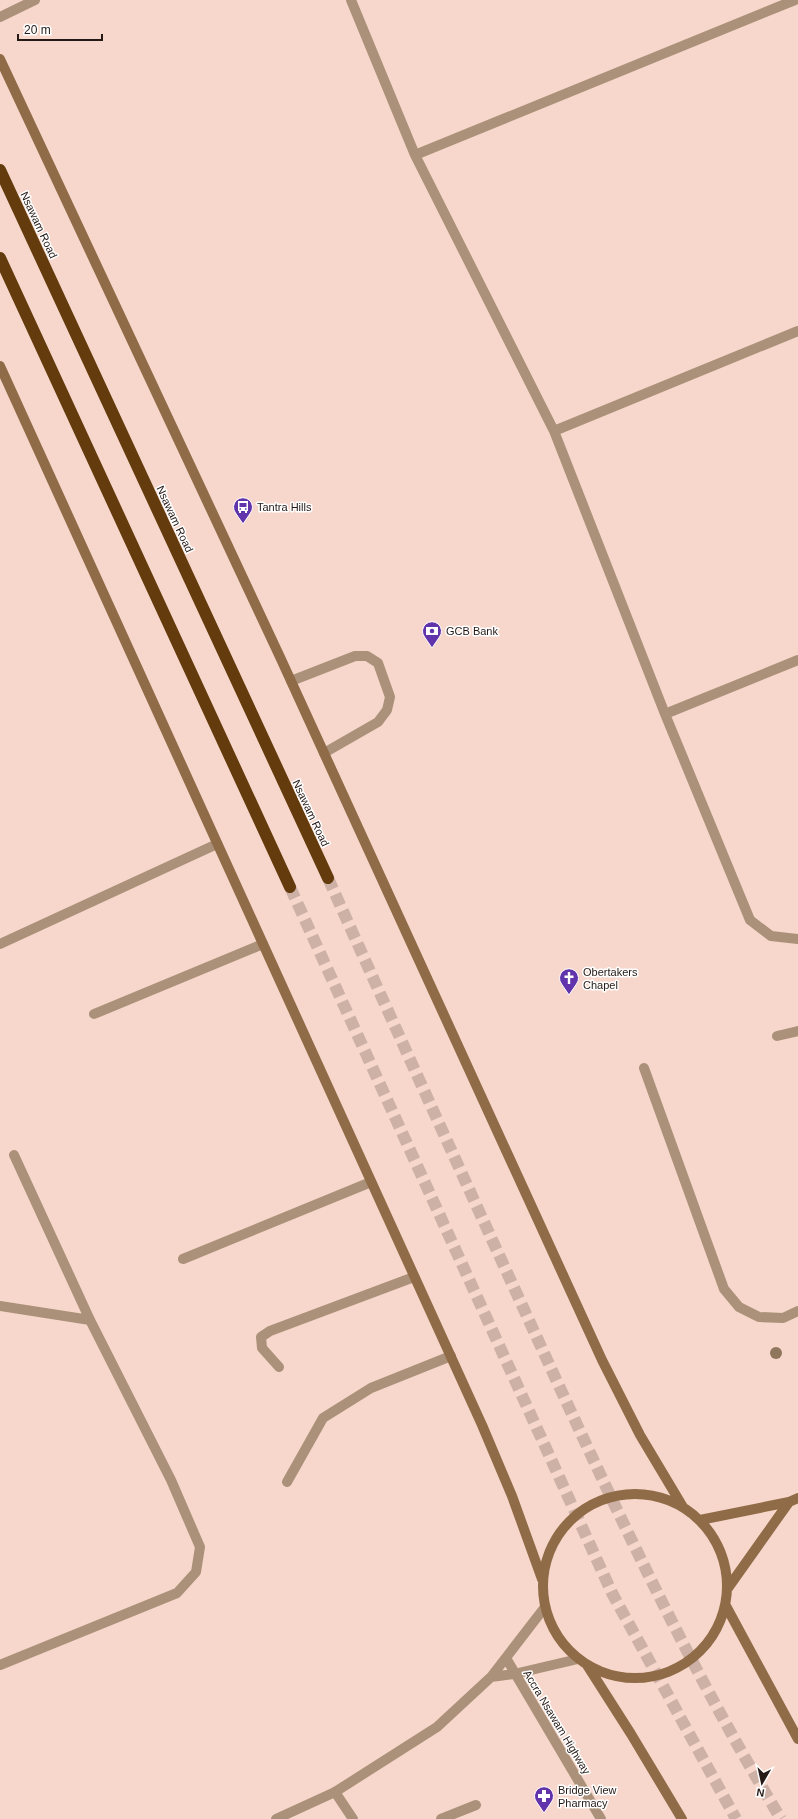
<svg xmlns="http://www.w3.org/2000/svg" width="798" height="1819" viewBox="0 0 798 1819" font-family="Helvetica,sans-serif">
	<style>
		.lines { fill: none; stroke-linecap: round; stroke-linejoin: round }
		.highway-tunnel { stroke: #cdb1a7; stroke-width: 12; stroke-dasharray: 12 6; stroke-linecap: butt }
		.lane { stroke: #ab9179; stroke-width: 10 }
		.street { stroke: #ab9179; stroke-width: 10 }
		.secondary { stroke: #906b47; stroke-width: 10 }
		.highway { stroke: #643b0c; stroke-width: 12 }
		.tree { fill: #8e775c }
		.labels { text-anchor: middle; stroke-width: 3; stroke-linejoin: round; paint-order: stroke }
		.street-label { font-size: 11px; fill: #241915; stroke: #fff }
		.poi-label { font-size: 11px; fill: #241915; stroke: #fff; text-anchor: start }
	</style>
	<rect width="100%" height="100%" fill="#f7d7cb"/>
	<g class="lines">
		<path class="highway-tunnel" d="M328,878C399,1036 471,1194 543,1351C616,1510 690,1669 781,1819
			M290,887L612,1593L736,1819"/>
		<path class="lane" d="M291,681L355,656H367L378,663L390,697L387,710L378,722L324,753
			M0,944L217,844
			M94,1014L263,944
			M777,1036L798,1031
			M644,1068L724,1289L739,1307L759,1317L783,1318L798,1311
			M183,1259L371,1182
			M279,1367L262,1348L261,1337L270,1331L414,1277
			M287,1482L323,1418L371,1388L451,1356
			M335,1792L353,1819
			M441,1819L476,1805"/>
		<path class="street" d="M351,0L415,155L554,431L665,714L750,920L771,936L798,939
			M0,17L35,0
			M415,155L795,0
			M554,431L798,331
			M665,714L798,660
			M0,1306L90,1320
			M506,1658L601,1819
			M0,1665L177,1593L196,1572L200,1547L171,1480L90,1320L14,1155
			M491,1677L514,1674L578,1659
			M276,1819L335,1792L437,1727L491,1677L545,1607"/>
		<path class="secondary" d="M0,59L280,657L602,1360L640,1435L683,1507
			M0,366L482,1425L512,1496L542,1579
			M543 1586a92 92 0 1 1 184 0a92 92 0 1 1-184 0Z
			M700,1520L789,1502L798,1498
			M728,1588L789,1502
			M726,1606L798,1739
			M587,1665L631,1734L682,1819"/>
		<path class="highway" d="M0,170L328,878
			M0,258L290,887"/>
	</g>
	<circle class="tree" cx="776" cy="1353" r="6"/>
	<defs>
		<g id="bus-pin" transform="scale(1)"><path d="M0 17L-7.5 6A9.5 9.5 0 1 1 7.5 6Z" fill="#6234ab" stroke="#fff"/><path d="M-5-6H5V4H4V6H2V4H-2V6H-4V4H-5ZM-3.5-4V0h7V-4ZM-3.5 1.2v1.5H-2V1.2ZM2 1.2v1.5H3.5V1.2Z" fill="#fff"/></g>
		<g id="bank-pin" transform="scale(1)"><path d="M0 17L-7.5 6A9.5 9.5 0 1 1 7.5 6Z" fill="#6234ab" stroke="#fff"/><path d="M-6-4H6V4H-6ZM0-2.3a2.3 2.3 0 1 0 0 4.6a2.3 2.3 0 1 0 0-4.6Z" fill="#fff"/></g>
		<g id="church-pin" transform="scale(1)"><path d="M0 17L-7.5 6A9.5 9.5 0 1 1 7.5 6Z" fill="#6234ab" stroke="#fff"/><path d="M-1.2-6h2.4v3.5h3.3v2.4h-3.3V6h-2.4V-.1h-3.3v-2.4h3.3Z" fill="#fff"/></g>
		<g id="pharmacy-pin" transform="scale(1)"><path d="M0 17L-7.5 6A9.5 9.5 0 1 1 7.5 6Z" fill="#6234ab" stroke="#fff"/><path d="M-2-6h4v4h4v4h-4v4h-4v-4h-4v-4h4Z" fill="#fff"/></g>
	</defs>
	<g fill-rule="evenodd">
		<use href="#bus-pin" x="243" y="507"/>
		<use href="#bank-pin" x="432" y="631"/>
		<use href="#church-pin" x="569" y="978"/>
		<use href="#pharmacy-pin" x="544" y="1796"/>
	</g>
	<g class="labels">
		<g class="street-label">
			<text transform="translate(39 225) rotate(65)" y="4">Nsawam Road</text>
			<text transform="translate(175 519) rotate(65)" y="4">Nsawam Road</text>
			<text transform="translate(311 813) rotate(65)" y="4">Nsawam Road</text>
			<text transform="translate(557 1722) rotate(59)" y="4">Accra Nsawam Highway</text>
		</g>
		<g class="poi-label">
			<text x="257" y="511">Tantra Hills</text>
			<text x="446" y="635">GCB Bank</text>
			<text x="583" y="976">Obertakers<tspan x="583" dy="13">Chapel</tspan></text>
			<text x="558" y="1794">Bridge View<tspan x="558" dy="13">Pharmacy</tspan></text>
		</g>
	</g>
	<g transform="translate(762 1783) rotate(189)" stroke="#ffffff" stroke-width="3" paint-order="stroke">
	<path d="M0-3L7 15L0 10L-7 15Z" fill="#241915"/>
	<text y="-6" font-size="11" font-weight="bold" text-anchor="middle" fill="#241915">N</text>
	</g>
	<path d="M18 34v6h84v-6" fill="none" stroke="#241915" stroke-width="2"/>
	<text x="24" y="34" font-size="12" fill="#241915" stroke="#ffffff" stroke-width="3" paint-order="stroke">20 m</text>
</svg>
